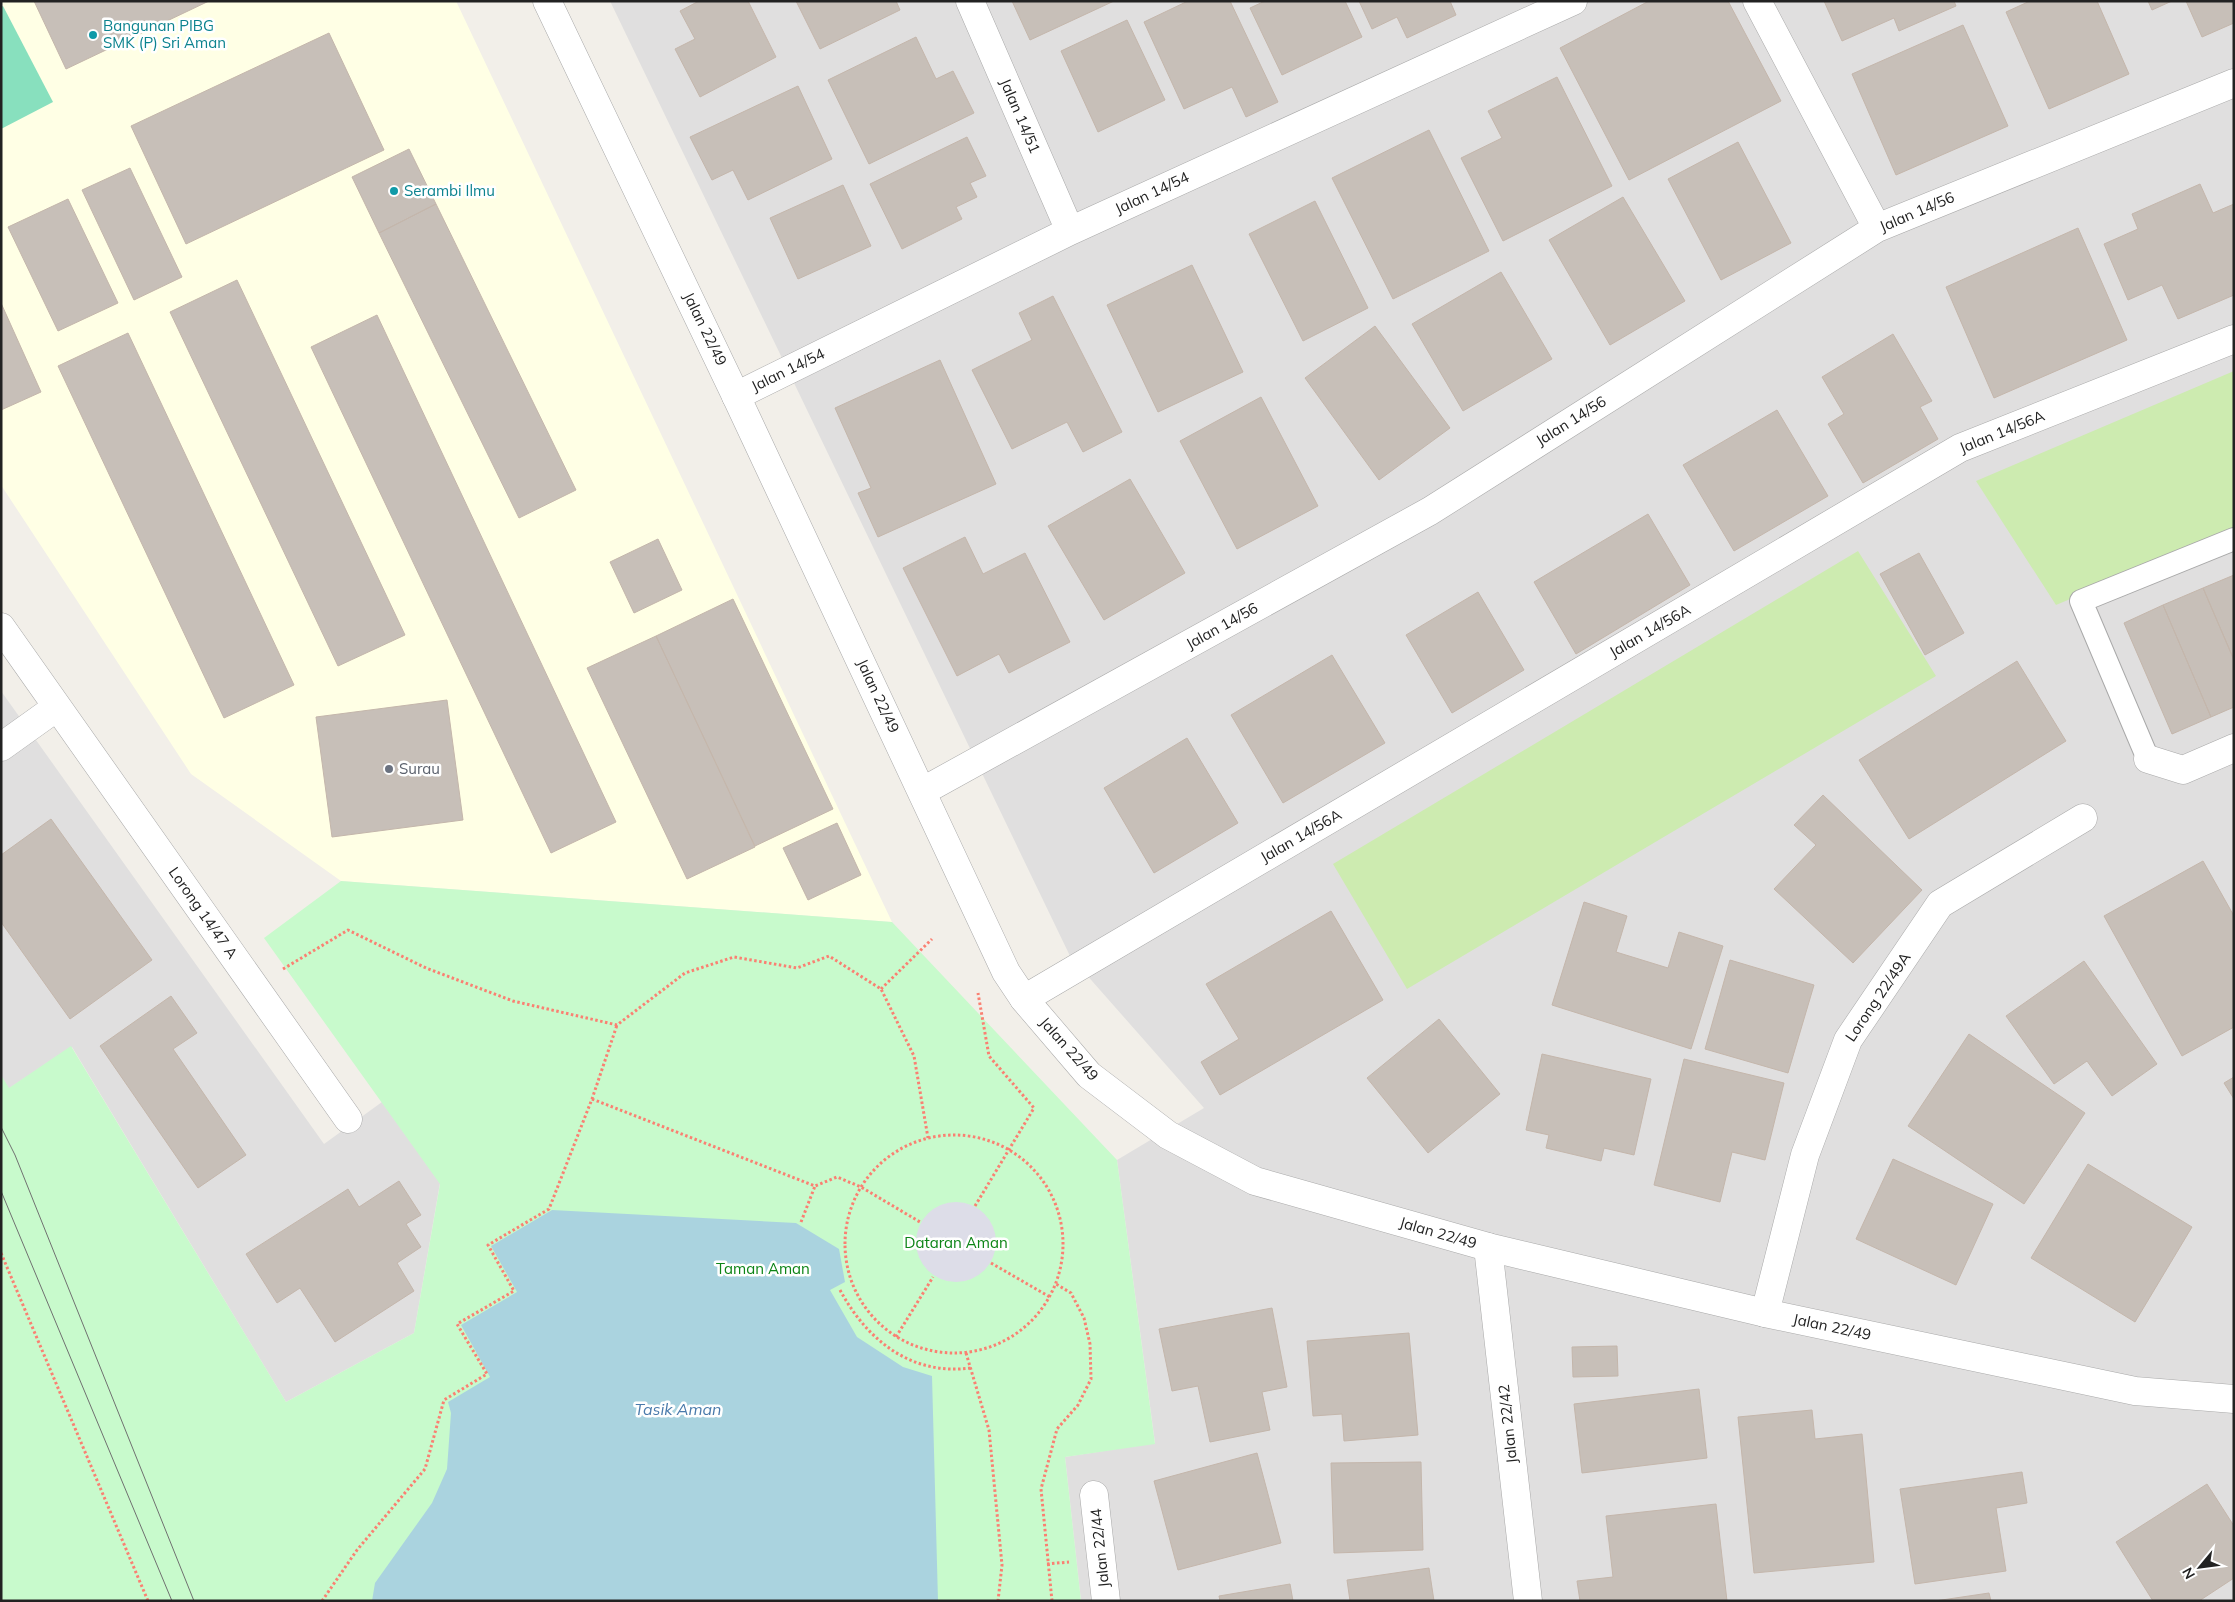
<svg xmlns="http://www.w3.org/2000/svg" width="2235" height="1602" viewBox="0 0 2235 1602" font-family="Mulish,sans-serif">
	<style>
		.residential { fill: #e0dfdf }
		.education { fill: #ffffe5 }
		.grass { fill: #cdebb0 }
		.park { fill: #c8facc }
		.pitch { fill: #88e0be }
		.plaza { fill: #dddde8 }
		.water { fill: #aad3df }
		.building { fill: #c7bfb8; stroke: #c4b6ab }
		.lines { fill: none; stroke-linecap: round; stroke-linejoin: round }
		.service-casing { stroke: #a9a9a9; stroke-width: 24 }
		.minor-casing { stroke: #a9a9a9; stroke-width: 29 }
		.tertiary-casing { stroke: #a9a9a9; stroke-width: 29 }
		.path { stroke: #fa8072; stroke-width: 3; stroke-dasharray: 2.5 2.5; stroke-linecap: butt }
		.service { stroke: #fff; stroke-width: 22 }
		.minor { stroke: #fff; stroke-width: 28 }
		.tertiary { stroke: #fff; stroke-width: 28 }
		.tram { stroke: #707070; stroke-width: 1 }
		.culture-dot { fill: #0f9aa8; stroke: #fff; stroke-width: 2 }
		.worship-dot { fill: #6b7280; stroke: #fff; stroke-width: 2 }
		.labels { text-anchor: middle; stroke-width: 5; stroke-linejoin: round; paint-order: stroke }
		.culture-label { font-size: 15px; fill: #0d838f; stroke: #fff; text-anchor: start }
		.street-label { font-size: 15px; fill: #222; stroke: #fff }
		.worship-label { font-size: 15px; fill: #5b616d; stroke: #fff; text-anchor: start }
		.park-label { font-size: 15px; fill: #0c8416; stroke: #fff }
		.water-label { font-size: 16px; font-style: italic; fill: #4a7aab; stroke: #fff }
	</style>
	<rect width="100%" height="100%" fill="#f2efe9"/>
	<path class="residential" d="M610,1H2234V1601H1081L1065,1457L1155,1443L1117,1160L1204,1108L1070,956Z
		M1,691L324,1144L382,1102L440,1183L414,1333L286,1402L72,1047L8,1089L1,1075Z"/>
	<path class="education" d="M1,1H456L892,922L341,881L191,774L1,485Z"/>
	<path class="grass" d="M2234,371V530L2056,605L1976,481Z
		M1858,551L1936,676L1407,989L1333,864Z"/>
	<path class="park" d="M341,881L892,922L1117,1160L1155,1444L1065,1457L1081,1601H1V1075L9,1088L71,1046L286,1402L414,1333L440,1184L264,938Z"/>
	<path class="pitch" d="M3,6L53,102L1,129V7Z"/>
	<path class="plaza" d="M916 1242a40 40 0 1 1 80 0a40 40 0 1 1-80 0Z"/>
	<path class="water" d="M552,1210L796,1223L839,1249L845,1282L830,1290L857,1337L903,1367L932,1376L938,1601H372L375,1583L432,1503L447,1469L451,1413L448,1402L490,1377L461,1325L517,1292L491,1246Z"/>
	<path class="building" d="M34,1H209L66,69Z
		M699,1H748L776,57L700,97L675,49L695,39L680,11Z
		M796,1H896L900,10L820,49Z
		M1012,1H1114L1030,40Z
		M1188,1H1230L1278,102L1246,117L1232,87L1184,109L1144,22Z
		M1265,1H1345L1362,37L1282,75L1250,8Z
		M1359,1H1450L1456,15L1407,38L1397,17L1372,29Z
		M1649,1H1728L1781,101L1629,180L1560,48Z
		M1824,1H1954L1956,6L1899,31L1894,18L1842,41Z
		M2030,1H2097L2129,74L2049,109L2006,12Z
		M2148,1H2172L2152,10Z
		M2186,1H2234V23L2202,37Z
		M1127,20L1165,100L1098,132L1061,51Z
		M1963,25L2008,126L1896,175L1852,74Z
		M329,33L384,150L186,244L131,126Z
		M916,37L936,79L953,71L974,113L869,164L828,80Z
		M1557,77L1612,186L1503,241L1461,158L1502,138L1488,111Z
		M798,86L832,159L748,200L733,170L712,180L690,137Z
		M1429,130L1489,251L1393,299L1332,178Z
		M967,137L986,176L970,183L977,197L956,207L962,219L902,249L870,184Z
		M1738,142L1791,243L1721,280L1668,179Z
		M409,149L436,204L379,233L352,177Z
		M130,168L182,277L134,300L82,190Z
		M2200,184L2213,213L2234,204V295L2178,319L2162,285L2128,300L2104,244L2138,229L2132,214Z
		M843,185L871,246L798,279L770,218Z
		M1623,197L1685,301L1610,345L1549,240Z
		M68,199L118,303L58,331L8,227Z
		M1315,201L1368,308L1303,341L1249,234Z
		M436,204L576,490L519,518L379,233Z
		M2078,228L2127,340L1994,398L1946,287Z
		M1192,265L1243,372L1158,412L1107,305Z
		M1501,272L1552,359L1463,411L1412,324Z
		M237,280L405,635L338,666L170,312Z
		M1053,296L1122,432L1083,452L1067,422L1012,449L972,370L1032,340L1019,313Z
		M1,303L41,392L1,410Z
		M377,315L616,822L551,853L311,347Z
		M1375,326L1450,428L1379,480L1305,378Z
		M128,333L294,685L224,718L58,366Z
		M1893,334L1932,401L1920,407L1938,439L1863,483L1828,424L1844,414L1822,377Z
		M940,360L996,484L878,537L858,493L871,488L835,408Z
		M1261,397L1318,506L1237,549L1180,441Z
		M1777,410L1828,496L1734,551L1683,465Z
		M1130,479L1185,573L1104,620L1048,526Z
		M1648,514L1690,585L1576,654L1534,582Z
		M965,537L983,574L1025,553L1070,642L1009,673L999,654L957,676L903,568Z
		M658,539L682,590L634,613L610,562Z
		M1919,553L1964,633L1925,655L1880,574Z
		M2234,575V660L2203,588Z
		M2203,588L2234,660V707L2211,717L2163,605Z
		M1478,592L1524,670L1452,713L1406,635Z
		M733,599L833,809L755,846L656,636Z
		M2163,605L2211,717L2172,734L2124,623Z
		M656,636L755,847L687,879L587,668Z
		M1332,655L1385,743L1283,803L1231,715Z
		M2017,661L2066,741L1909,839L1859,760Z
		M447,700L463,820L332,837L316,717Z
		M1187,738L1238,823L1154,873L1104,788Z
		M1823,795L1922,890L1853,963L1774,889L1816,845L1794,825Z
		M51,819L152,960L70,1019L1,922V855Z
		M837,823L861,875L808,900L783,848Z
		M2203,861L2234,916V1027L2182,1056L2104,916Z
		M1584,902L1627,916L1616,952L1668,968L1679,932L1723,946L1691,1049L1552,1005Z
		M1331,911L1383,1000L1220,1095L1201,1062L1239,1039L1206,984Z
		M1730,960L1814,985L1788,1073L1705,1049Z
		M2084,961L2157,1064L2112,1096L2087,1061L2054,1084L2006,1016Z
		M171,996L197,1033L173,1049L246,1155L198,1188L100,1046Z
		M1439,1019L1500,1094L1428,1153L1367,1078Z
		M1969,1034L2085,1113L2024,1204L1908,1126Z
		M1542,1054L1651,1079L1634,1155L1604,1148L1601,1161L1546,1148L1549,1135L1526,1130Z
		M1684,1059L1784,1083L1765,1160L1732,1152L1720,1202L1654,1185Z
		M2234,1077V1099L2224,1083Z
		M1893,1159L1993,1204L1956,1285L1856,1239Z
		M2088,1164L2192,1227L2135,1322L2031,1258Z
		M399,1181L421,1215L406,1224L421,1247L397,1263L414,1291L335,1342L300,1288L277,1303L246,1254L348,1189L359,1207Z
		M1272,1308L1287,1387L1262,1392L1270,1430L1210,1442L1198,1386L1172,1391L1159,1329Z
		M1409,1333L1418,1435L1344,1441L1342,1414L1313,1416L1307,1341Z
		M1617,1346L1618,1376L1573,1377L1572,1347Z
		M1699,1389L1707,1458L1582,1473L1574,1404Z
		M1812,1410L1815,1439L1862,1434L1874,1562L1754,1573L1738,1417Z
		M1257,1453L1281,1543L1178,1570L1154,1481Z
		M1421,1462L1423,1550L1334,1553L1331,1463Z
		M2022,1472L2027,1503L1996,1508L2006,1571L1915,1584L1900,1489Z
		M2207,1484L2234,1526V1578L2199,1601H2153L2116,1542Z
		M1716,1504L1727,1601H1580L1577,1581L1613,1577L1606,1516Z
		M1429,1568L1434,1601H1350L1347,1580Z
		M1290,1584L1293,1601H1220L1219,1596Z
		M1989,1593L1991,1601H1935Z"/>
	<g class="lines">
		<g class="service-casing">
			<path id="service" d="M2148,759L2081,601L2234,539"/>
		</g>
		<g class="minor-casing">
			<path id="minor" d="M970,1L1070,231
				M1757,1L1877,228
				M736,396L1070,231L1573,1
				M1,627L348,1119
				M1,747L57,707
				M2148,759L2183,770L2234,748
				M923,791L1430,511L1877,228L2234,83
				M1024,999L1960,448L2234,339
				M1488,1247L1528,1601
				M1765,1313L1805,1155L1848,1040L1940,904L2083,818
				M1094,1495L1106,1601"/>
		</g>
		<g class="tertiary-casing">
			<path id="tertiary" d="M547,1L736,396L1006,972L1024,999L1089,1075L1168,1135L1255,1181L1488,1247L1765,1313L2135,1391L2234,1399"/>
		</g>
		<path class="path" d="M283,969L348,930L426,968L513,1001L617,1025L685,973L734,957L797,968L829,956L881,989L914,1056L928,1138
			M881,989L932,939
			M592,1099L815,1186L837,1177L861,1187L920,1222
			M845 1244a109 109 0 1 1 218 0a109 109 0 1 1-218 0Z
			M975,1206L1034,1108L989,1056L978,993
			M801,1222L815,1186
			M1,1253L148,1601
			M991,1263L1050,1297
			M840,1290C867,1340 911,1376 971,1368
			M896,1337L933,1277
			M966,1353L989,1430L1002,1565L998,1601
			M1047,1564L1069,1562
			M322,1601L357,1550L425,1469L444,1400L487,1374L457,1324L514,1291L488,1245L549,1209L592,1099L617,1025
			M1052,1601L1041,1489L1057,1429L1078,1405L1091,1379L1090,1344L1084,1318L1071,1293L1056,1284"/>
		<use href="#service" class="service"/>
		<use href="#minor" class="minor"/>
		<use href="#tertiary" class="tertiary"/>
		<path class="tram" d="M1,1127L15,1155L194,1601
			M1,1191L172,1601"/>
	</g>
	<g class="culture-dot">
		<circle cx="93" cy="35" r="5"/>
		<circle cx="394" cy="191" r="5"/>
	</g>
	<circle class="worship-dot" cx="389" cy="769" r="5"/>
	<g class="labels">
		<g class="culture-label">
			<text x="103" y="31">Bangunan PIBG<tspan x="103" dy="17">SMK (P) Sri Aman</tspan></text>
			<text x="404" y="196">Serambi Ilmu</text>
		</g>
		<g class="street-label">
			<text transform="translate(1020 116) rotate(67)" y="5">Jalan 14/51</text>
			<text transform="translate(1152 193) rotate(-25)" y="5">Jalan 14/54</text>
			<text transform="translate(1917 212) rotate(-23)" y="5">Jalan 14/56</text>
			<text transform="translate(705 329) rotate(64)" y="5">Jalan 22/49</text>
			<text transform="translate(788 370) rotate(-26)" y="5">Jalan 14/54</text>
			<text transform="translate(1571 421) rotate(-32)" y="5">Jalan 14/56</text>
			<text transform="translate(2002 432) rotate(-22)" y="5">Jalan 14/56A</text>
			<text transform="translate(1222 626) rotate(-29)" y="5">Jalan 14/56</text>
			<text transform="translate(1650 631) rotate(-30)" y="5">Jalan 14/56A</text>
			<text transform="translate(878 696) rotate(65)" y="5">Jalan 22/49</text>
			<text transform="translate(1301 836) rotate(-30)" y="5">Jalan 14/56A</text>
			<text transform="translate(203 913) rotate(55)" y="5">Lorong 14/47 A</text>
			<text transform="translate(1878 997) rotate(-56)" y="5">Lorong 22/49A</text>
			<text transform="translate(1069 1049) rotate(48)" y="5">Jalan 22/49</text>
			<text transform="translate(1438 1233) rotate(16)" y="5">Jalan 22/49</text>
			<text transform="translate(1832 1327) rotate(12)" y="5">Jalan 22/49</text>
			<text transform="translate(1508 1424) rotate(-96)" y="5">Jalan 22/42</text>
			<text transform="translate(1100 1548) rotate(-96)" y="5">Jalan 22/44</text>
		</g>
		<g class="worship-label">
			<text x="399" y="774">Surau</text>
		</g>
		<g class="park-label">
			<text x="956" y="1248">Dataran Aman</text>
			<text x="763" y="1274">Taman Aman</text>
		</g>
		<g class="water-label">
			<text x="678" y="1415">Tasik Aman</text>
		</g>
	</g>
	<rect width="2235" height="1602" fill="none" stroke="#222222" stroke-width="5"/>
	<g transform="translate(2200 1567) rotate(241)" stroke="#ffffff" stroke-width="4" paint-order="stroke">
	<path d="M0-4L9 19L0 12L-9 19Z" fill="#222222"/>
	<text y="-8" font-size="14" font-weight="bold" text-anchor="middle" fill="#222222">N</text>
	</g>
</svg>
